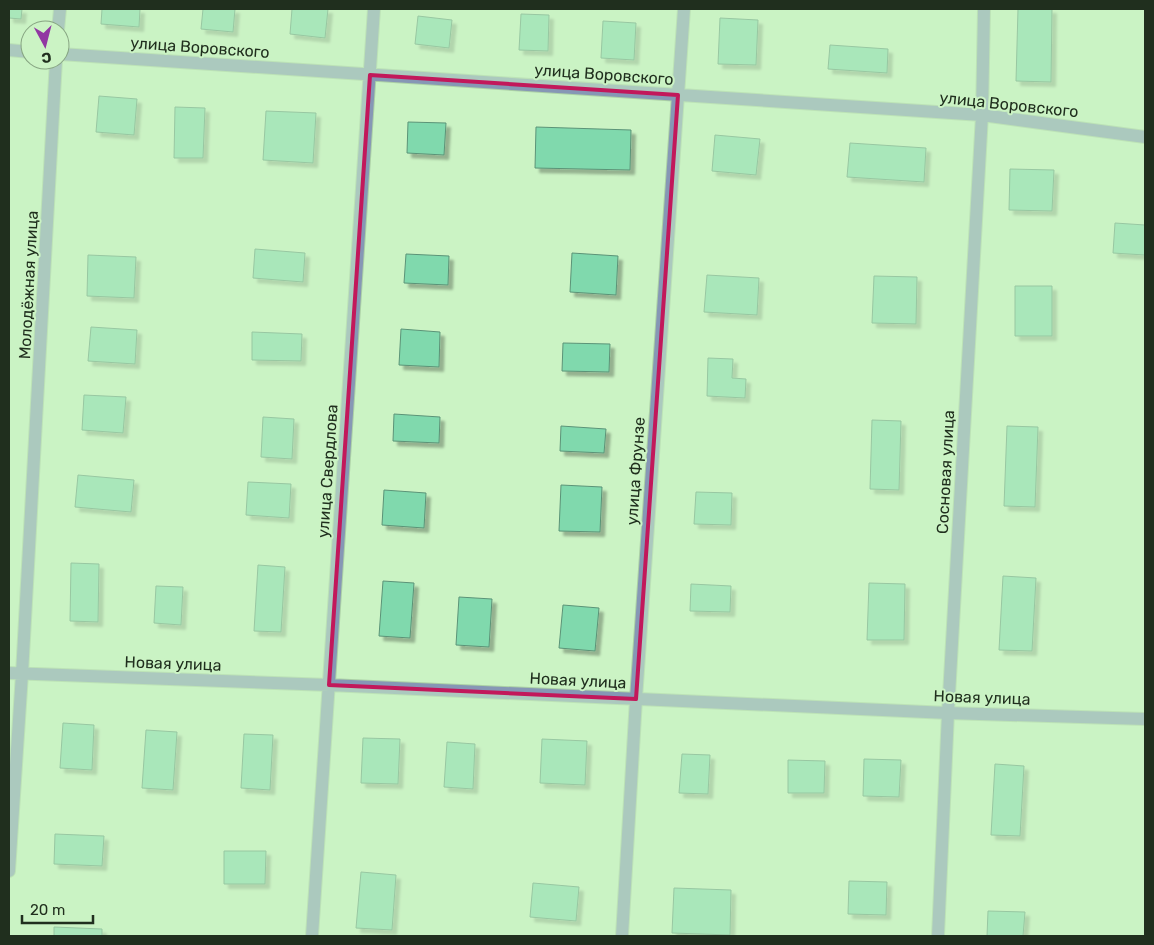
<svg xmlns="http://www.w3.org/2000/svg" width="1154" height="945" viewBox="0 0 1154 945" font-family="Rubik,sans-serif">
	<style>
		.building { fill: #80d9ad; stroke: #5b9377; filter: url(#shadow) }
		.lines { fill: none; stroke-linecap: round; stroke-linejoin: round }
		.street-casing { stroke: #acd0a6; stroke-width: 14 }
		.street { stroke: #8697b5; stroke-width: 12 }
		.marked { fill: none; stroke: #c2185b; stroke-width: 4; stroke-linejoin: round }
		.labels { text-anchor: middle; stroke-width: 4; stroke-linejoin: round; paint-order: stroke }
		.street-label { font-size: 16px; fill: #202f1e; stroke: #cbf3c4 }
	</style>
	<defs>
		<filter id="shadow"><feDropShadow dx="4.5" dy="4.5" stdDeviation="1" flood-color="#0004"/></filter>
	</defs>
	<rect width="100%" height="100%" fill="#cbf3c4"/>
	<path class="building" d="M9,9H22L21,19L9,18Z
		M102,9H140L139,27L101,24Z
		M203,9H235L233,32L201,29Z
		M292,9H328L325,38L290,34Z
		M1018,9H1052L1051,82L1016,81Z
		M521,14L549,15L548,51L519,50Z
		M418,16L452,20L449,48L415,44Z
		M720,18L758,20L756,65L718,64Z
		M603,21L636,23L634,60L601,58Z
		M830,45L888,49L887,73L828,69Z
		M99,96L137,99L134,135L96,132Z
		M175,107L205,108L203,158H174Z
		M266,111L316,113L313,163L263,160Z
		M408,122L446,123L444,155L407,153Z
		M536,127L631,130L630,170L535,168Z
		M715,135L760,139L756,175L712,171Z
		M850,143L926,148L924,182L847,177Z
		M1010,169L1054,170L1052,211L1009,210Z
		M1115,223L1145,225V255L1113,253Z
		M255,249L305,253L303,282L253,278Z
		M572,253L618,256L616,295L570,292Z
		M406,254L449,256L448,285L404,283Z
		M88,255L136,257L134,298L87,296Z
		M707,275L759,278L757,315L704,312Z
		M874,276L917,277L916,324L872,323Z
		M1015,286H1052V336H1015Z
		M91,327L137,330L135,364L88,361Z
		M401,329L440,332L439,367L399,365Z
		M252,332L302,334L301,361L252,360Z
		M563,343L610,344L609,372L562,371Z
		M708,358L733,359L732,378L746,379L745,398L707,396Z
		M84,395L126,397L123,433L82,430Z
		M394,414L440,417L439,443L393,441Z
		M263,417L294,419L292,459L261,457Z
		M872,420L901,421L899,490L870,489Z
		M561,426L606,429L604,453L560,451Z
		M1007,426L1038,427L1035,507L1004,506Z
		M78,475L134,480L131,512L75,507Z
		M248,482L291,484L289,518L246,515Z
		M561,485L602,487L600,532L559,531Z
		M384,490L426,493L424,528L382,525Z
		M696,492L732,493L731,525L694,524Z
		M71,563L99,564L98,622L70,621Z
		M258,565L285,567L281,632L254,631Z
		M1003,576L1036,578L1032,651L999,650Z
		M383,581L414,583L410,638L379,636Z
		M869,583L905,584L904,640H867Z
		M691,584L731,586L730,612L690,611Z
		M156,586L183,587L181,625L154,623Z
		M459,597L492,599L489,647L456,645Z
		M563,605L599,608L595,651L559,648Z
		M63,723L94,725L92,770L60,768Z
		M146,730L177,732L173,790L142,788Z
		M244,734L273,735L270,790L241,788Z
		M363,738L400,739L398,784L361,783Z
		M542,739L587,741L585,785L540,783Z
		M447,742L475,744L473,789L444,787Z
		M682,754L710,755L708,794L679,793Z
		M864,759L901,760L899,797L863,796Z
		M788,760L825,761L824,793H788Z
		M995,764L1024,766L1020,836L991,835Z
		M55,834L104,836L102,866L54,864Z
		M224,851H266L265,884H224Z
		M361,872L396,875L392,930L356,928Z
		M849,881L887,882L886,915L848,914Z
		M533,883L579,887L576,921L530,917Z
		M674,888L731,890L730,935L672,933Z
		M988,911L1025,912L1023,936H987Z
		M54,927L102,929V936H54Z"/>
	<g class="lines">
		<g class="street-casing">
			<path id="street" d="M58,30L60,9
				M9,50L30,52
				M60,54L982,115L1145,137
				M9,673L329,685L948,713L1145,719
				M9,871L22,674L56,60
				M312,936L374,9
				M622,936L636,699L684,9
				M938,936L948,713L982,115L984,9"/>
		</g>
		<use href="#street" class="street"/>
	</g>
	<path d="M0 0H1154V945H0ZM370,75L678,95L636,699L329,685Z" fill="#cbf3c4" fill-opacity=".55" fill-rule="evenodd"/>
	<path class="marked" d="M370,75L678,95L636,699L329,685Z"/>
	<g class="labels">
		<g class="street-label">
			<text transform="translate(200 47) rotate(4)" y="6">улица Воровского</text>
			<text transform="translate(604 74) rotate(4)" y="6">улица Воровского</text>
			<text transform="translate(1009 104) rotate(6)" y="6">улица Воровского</text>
			<text transform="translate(28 285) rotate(-87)" y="6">Молодёжная улица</text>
			<text transform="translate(327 471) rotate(-86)" y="6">улица Свердлова</text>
			<text transform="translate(635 471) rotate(-86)" y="6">улица Фрунзе</text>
			<text transform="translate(945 472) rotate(-87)" y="6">Сосновая улица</text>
			<text transform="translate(173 663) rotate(2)" y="6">Новая улица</text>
			<text transform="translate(578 680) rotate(3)" y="6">Новая улица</text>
			<text transform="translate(982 697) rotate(2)" y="6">Новая улица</text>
		</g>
	</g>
	<rect width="1154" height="945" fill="none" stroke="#202f1e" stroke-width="20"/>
	<g transform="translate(45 45) rotate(173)"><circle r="24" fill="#cbf3c4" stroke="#87a582"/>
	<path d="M0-4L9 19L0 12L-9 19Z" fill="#9137a2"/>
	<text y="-8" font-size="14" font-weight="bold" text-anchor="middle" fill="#202f1e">С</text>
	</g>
	<path d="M22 915v8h71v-8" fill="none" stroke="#202f1e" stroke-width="2.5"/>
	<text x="30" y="915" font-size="15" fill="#202f1e" stroke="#cbf3c4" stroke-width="4" paint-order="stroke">20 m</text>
</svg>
